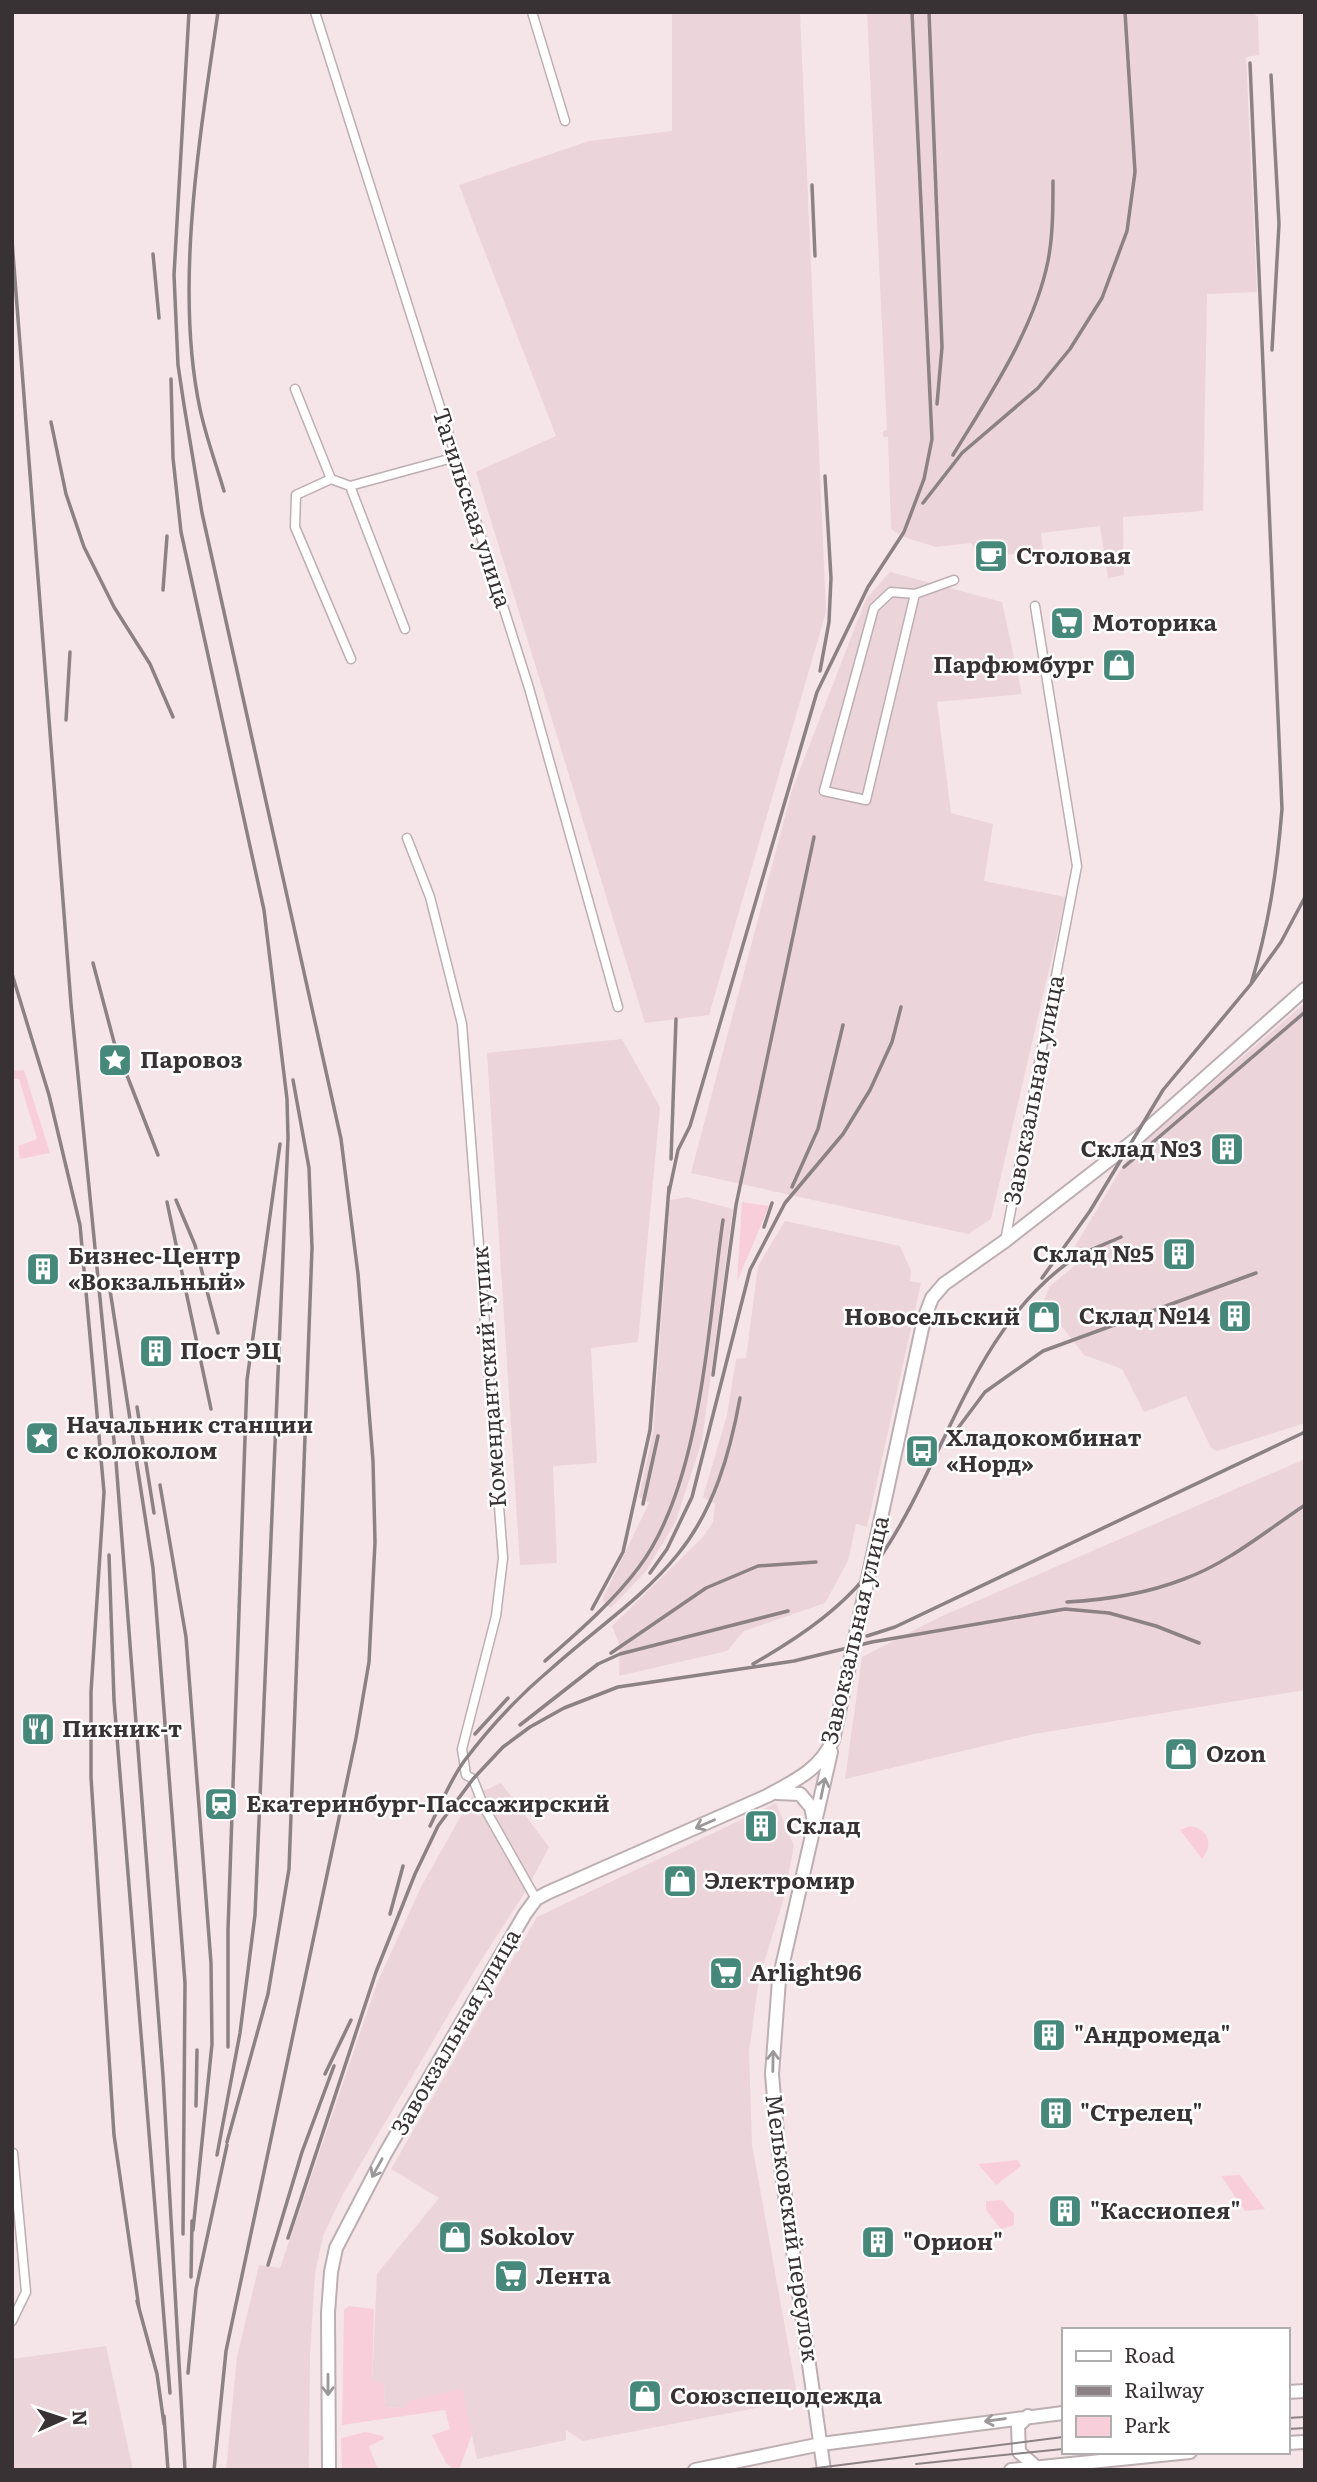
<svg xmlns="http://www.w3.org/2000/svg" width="1317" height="2482" viewBox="0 0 1317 2482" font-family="Literata,serif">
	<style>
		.built { fill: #ecd4db }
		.green { fill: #f9cedb }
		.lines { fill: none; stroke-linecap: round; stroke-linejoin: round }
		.street-casing { stroke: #bdaeb2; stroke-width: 11 }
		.secondary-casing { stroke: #bdaeb2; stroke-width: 16 }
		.primary-casing { stroke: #bdaeb2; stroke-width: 16 }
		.street { stroke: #fff; stroke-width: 8 }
		.secondary { stroke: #fff; stroke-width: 12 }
		.primary { stroke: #fff; stroke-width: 12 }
		.tram { stroke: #8c8184; stroke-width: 2 }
		.rail { stroke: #8c8184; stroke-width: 3.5 }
		.oneway { stroke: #9c989a }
		.labels { text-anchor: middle; stroke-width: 5; stroke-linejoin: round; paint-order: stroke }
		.street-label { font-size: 23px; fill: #393234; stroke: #fff }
		.poi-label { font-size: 23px; font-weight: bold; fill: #393234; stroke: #fff; text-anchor: start }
	</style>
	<rect width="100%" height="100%" fill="#f5e5e9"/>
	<path class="built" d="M672,12H800L826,612L709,1015L645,1023L476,472L556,436L459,185L589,141L672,131Z
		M867,12H1252L1258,17L1259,55L1246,57L1257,292L1207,294L1203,511L1123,517L1124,575L1108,578L1100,526L1041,533L1043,550L981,558L971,543L936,547L901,536L891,529L888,437H883V431L887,430Z
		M890,572L1002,602L1022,694L937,702L951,813L993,824L984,881L1066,897L991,1219L968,1234L691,1173L792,790L866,599Z
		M1305,1003V1423L1217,1451L1211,1448L1186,1396L1144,1412L1122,1369L1084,1355L1043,1302L1050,1286L1078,1263L1071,1253L1130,1154Z
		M622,1039L660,1107L638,1342L591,1348L597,1463L553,1466L557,1563L520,1565L487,1053Z
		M687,1197L733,1209L702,1441L675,1523L646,1571L611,1608L602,1600L649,1503L639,1497L653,1432L670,1200Z
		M785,1221L900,1246L911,1271L910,1281L921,1283L867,1527L856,1524L848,1561L825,1603L744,1631L727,1651L619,1676L620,1646L612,1626L702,1538L713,1522L715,1504L703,1497L727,1415L736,1359L746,1358L758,1266Z
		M1305,1459V1690L1034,1734L845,1779L862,1657L942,1616Z
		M501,1783L549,1847L527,1889L473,1973L343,2194L323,2236L315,2273L310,2354L309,2470H226L237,2357L259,2265L280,2268L377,1983L421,1887L472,1796Z
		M776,1803L794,1846L783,1901L759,1979L749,2052L752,2144L798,2400L583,2441L566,2430V2440L477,2459L462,2389L405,2408L385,2407L384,2384L372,2382L377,2274L439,2198L391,2169L537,1917Z
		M106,2346L133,2470H12V2359Z"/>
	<path class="green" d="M24,1070L50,1153L20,1159L18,1146L37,1139L19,1079H12V1071Z
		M742,1202L769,1206L737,1282Z
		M1190,1826C1209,1829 1214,1845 1202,1859L1180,1830Z
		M1018,2160L1021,2166L996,2185L978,2164Z
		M1240,2175L1265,2209L1245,2211L1221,2176Z
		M1002,2200L1014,2214V2225L1001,2229L986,2210V2201Z
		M349,2306L374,2309L372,2381L384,2383L385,2407L404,2408L408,2401L462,2389L472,2434L459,2470H454L446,2463L432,2435L450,2429L445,2410L342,2425L344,2310Z
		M365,2432L383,2436L384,2439L369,2446L378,2470H342L341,2438Z"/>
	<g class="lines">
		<g class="street-casing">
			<path id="street" d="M315,12L529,688L618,1007
				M532,12L565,121
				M295,389L331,479L350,486L405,629
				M331,479L296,495L295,527L351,659
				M350,486L456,457
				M915,594L866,800L824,791L874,608L891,592L915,594L954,580
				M407,838L430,897L462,1024L503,1558L496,1616L462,1749L466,1775L473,1779L484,1807L536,1899
				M1005,1241L1077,866L1035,606
				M12,2321L26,2292L13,2153"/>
		</g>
		<g class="secondary-casing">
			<path id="secondary" d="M777,1793L800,1794L811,1807L814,1821
				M329,2470L328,2313L331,2272L336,2248L385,2154L525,1914L536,1899L547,1893L767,1796C794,1781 820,1770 833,1740L924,1319L932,1298L944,1284L1005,1241L1136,1139L1305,989
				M824,2470L778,2146L772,2074L779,1980L831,1752"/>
		</g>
		<g class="primary-casing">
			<path id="primary" d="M1287,2392L1305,2391
				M1028,2416L1018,2426L1019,2452L1036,2467
				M1287,2443L1305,2442
				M695,2470L821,2444L1063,2413
				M1011,2470L1190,2452"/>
		</g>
		<use href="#street" class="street"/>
		<use href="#secondary" class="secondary"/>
		<use href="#primary" class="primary"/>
		<path class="tram" d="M1287,2418L1305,2417
			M1287,2429L1305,2428
			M916,2464L1063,2449
			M801,2470L1063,2437"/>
		<path class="rail" d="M189,12L174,275L178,365L184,405L202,513L341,1139L358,1274L373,1461L375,1542L369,1662L356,1738L226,2351L214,2470
			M218,12C200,135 174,287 200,409C206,437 216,464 224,491
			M929,12L942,347L937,404
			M1250,63L1282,809C1277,870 1269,925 1251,984
			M1271,75L1279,224L1272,350
			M812,185L815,256
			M12,241L71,1004L116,1461L163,2076L185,2470
			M153,254L159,318
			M171,379L173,458L181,532L264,910L287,1099L288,1138L255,1915L240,2033L217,2155
			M51,422L66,494L84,547L114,607L150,664L173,717
			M953,455C989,396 1034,330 1048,261C1053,235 1053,208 1053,181
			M923,503L962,453L1038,388L1070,349L1102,298L1127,231L1135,172L1125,12
			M163,590L167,536
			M820,671L829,622L831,578L825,476
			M66,720L70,652
			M93,963L114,1042L158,1155
			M12,974L49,1095L80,1225L104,1492L91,1692V1777L114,2135L139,2308
			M671,1159L676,1019
			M1124,1167L1305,1012
			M792,1187L818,1129L843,1025
			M668,1197L678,1150L690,1126L817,692L868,587L904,532L924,479L932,439L912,12
			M176,1200L195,1245L218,1333
			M167,1202L211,1409
			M764,1227L772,1203
			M1042,1278L1090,1211L1163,1090L1251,984L1281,942L1305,897
			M110,1290L153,1568L185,1983L183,2234
			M713,1375L736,1205L814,837
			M137,1407L154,1513
			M952,1436L985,1392L1043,1351L1256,1273
			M160,1485L186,1637L211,1963L212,2044L193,2230
			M643,1504L658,1436
			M109,1555L114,1700L170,2393
			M650,1573L667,1549L692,1497L750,1270L785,1203L843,1134L870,1090L892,1042L901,1007
			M1067,1602C1105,1600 1148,1593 1184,1579C1228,1563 1266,1531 1305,1505
			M592,1609L623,1552L650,1430L669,1187
			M867,1636L895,1627L1305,1432
			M611,1653L706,1588L758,1566L816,1562
			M545,1661C578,1632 613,1602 639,1567C702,1483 708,1323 723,1220
			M753,1664C800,1637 848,1605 879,1559C946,1462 971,1330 1073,1259C1087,1250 1106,1244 1121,1237
			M520,1725L598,1664L620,1654L788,1611
			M475,1734L508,1698
			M430,1826C441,1804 450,1780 465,1760C489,1728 521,1694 552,1668C594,1630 642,1599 678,1554C714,1510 730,1453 740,1398
			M390,1914L403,1866
			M228,2047V1930L247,1380L280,1144
			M325,2074L351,2020
			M196,2106L197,2050
			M227,2142L268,1994L289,1869L312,1248L309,1168L293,1080
			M288,2238L376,1972L415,1874L438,1826L473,1779L503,1747L530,1727L564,1708L618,1687L794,1661L872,1642L1065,1609L1109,1613L1156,1626L1199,1643
			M268,2265L302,2152L334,2066
			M191,2277L192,2221
			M137,2301L157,2374L164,2424
			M188,2373L196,2289L227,2145
			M164,2416L168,2470"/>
	</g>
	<defs><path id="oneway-shaft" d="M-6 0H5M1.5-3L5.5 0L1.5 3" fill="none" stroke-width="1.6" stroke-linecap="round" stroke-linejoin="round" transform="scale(1.75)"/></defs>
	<g class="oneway">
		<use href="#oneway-shaft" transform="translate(823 1788) rotate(-78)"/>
		<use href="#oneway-shaft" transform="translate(705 1824) rotate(156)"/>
		<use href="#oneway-shaft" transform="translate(773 2061) rotate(-89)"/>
		<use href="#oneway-shaft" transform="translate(377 2168) rotate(119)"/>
		<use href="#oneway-shaft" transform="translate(328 2385) rotate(90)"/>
		<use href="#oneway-shaft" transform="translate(995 2420) rotate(172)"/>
	</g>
	<defs>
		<g id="cafe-square" transform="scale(1.75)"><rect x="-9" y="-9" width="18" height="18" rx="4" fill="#46897b" stroke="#fff"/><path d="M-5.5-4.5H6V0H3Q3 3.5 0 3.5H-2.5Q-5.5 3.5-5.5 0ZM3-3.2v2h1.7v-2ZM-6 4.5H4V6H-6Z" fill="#fff"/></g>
		<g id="supermarket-square" transform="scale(1.75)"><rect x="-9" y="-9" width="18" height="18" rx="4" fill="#46897b" stroke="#fff"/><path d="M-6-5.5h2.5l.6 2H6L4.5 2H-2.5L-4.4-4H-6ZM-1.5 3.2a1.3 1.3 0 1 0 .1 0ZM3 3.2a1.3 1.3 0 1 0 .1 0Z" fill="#fff"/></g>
		<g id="shop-square" transform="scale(1.75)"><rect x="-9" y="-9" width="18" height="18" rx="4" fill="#46897b" stroke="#fff"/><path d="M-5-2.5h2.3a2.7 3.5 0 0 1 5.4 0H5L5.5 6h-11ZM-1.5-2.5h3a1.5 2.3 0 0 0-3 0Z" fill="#fff"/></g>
		<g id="sight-square" transform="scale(1.75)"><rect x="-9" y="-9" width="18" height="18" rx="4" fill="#46897b" stroke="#fff"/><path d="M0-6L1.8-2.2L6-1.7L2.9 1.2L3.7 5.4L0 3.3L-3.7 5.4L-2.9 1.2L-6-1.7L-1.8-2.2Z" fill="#fff"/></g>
		<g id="building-square" transform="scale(1.75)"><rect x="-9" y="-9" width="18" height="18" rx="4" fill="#46897b" stroke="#fff"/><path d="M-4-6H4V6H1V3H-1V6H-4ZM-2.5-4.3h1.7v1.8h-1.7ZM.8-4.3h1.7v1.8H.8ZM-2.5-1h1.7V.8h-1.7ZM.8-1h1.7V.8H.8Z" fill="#fff"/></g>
		<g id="bus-square" transform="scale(1.75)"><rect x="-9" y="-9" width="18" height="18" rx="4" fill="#46897b" stroke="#fff"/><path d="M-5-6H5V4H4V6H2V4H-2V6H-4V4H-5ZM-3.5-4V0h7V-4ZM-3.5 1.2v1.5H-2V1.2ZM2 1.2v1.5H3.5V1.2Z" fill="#fff"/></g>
		<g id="restaurant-square" transform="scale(1.75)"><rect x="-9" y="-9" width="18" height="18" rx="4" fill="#46897b" stroke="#fff"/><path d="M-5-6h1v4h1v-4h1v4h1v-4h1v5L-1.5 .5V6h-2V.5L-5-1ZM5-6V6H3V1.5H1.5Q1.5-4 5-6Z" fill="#fff"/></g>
		<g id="station-square" transform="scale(1.75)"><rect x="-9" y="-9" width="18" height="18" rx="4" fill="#46897b" stroke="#fff"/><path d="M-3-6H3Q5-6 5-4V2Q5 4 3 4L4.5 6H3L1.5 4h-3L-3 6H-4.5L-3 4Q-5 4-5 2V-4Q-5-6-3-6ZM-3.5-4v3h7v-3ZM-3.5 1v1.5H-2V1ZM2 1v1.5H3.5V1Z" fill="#fff"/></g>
	</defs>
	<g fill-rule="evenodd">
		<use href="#cafe-square" x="991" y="556"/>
		<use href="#supermarket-square" x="1067" y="623"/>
		<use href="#shop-square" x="1119" y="665"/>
		<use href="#sight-square" x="115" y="1060"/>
		<use href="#building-square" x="1227" y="1149"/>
		<use href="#building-square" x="1179" y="1254"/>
		<use href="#building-square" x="43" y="1269"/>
		<use href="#building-square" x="1235" y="1316"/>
		<use href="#shop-square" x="1044" y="1317"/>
		<use href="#building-square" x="156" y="1351"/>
		<use href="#sight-square" x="42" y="1438"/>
		<use href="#bus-square" x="922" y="1451"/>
		<use href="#restaurant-square" x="38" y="1729"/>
		<use href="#shop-square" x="1181" y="1754"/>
		<use href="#station-square" x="221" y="1804"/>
		<use href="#building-square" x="761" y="1826"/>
		<use href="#shop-square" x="680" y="1881"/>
		<use href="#supermarket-square" x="726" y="1973"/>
		<use href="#building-square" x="1049" y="2035"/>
		<use href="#building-square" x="1056" y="2113"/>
		<use href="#building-square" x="1065" y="2211"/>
		<use href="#shop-square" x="455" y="2237"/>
		<use href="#building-square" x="878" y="2242"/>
		<use href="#supermarket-square" x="511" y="2276"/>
		<use href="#shop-square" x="645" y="2396"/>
	</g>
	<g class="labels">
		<g class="street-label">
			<text transform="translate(472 508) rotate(72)" y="8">Тагильская улица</text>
			<text transform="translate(1034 1090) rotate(-79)" y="8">Завокзальная улица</text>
			<text transform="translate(489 1377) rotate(-94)" y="8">Комендантский тупик</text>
			<text transform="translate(855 1630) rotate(-77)" y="8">Завокзальная улица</text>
			<text transform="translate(456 2032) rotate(-60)" y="8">Завокзальная улица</text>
			<text transform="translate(792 2228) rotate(82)" y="8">Мельковский переулок</text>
		</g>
		<g class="poi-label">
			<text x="1016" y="564">Столовая</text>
			<text x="1092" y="631">Моторика</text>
			<text x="1094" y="673" text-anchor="end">Парфюмбург</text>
			<text x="140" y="1068">Паровоз</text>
			<text x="1202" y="1157" text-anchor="end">Склад №3</text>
			<text x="1154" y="1262" text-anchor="end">Склад №5</text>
			<text x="68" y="1264">Бизнес-Центр<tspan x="68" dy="26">«Вокзальный»</tspan></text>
			<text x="1210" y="1324" text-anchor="end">Склад №14</text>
			<text x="1020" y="1325" text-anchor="end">Новосельский</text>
			<text x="180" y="1359">Пост ЭЦ</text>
			<text x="66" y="1433">Начальник станции<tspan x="66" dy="26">с колоколом</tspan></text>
			<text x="946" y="1446">Хладокомбинат<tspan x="946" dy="26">«Норд»</tspan></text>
			<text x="62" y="1737">Пикник-т</text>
			<text x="1206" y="1762">Ozon</text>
			<text x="246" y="1812">Екатеринбург-Пассажирский</text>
			<text x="786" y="1834">Склад</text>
			<text x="704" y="1889">Электромир</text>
			<text x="750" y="1981">Arlight96</text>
			<text x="1074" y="2043">"Андромеда"</text>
			<text x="1080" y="2121">"Стрелец"</text>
			<text x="1090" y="2219">"Кассиопея"</text>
			<text x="480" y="2245">Sokolov</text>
			<text x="903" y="2250">"Орион"</text>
			<text x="536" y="2284">Лента</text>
			<text x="670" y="2404">Союзспецодежда</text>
		</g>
	</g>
	<rect width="1317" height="2482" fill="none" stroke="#393234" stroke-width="28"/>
	<rect x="1062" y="2328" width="228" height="126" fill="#ffffff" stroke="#b0adae" stroke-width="2"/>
	<rect x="1076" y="2351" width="35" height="10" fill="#ffffff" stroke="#b0adae" stroke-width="2"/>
	<text x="1124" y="2363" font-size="21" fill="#393234">Road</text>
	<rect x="1076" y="2386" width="35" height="10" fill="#8c8184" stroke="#b0adae" stroke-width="2"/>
	<text x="1124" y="2398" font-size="21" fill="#393234">Railway</text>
	<rect x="1076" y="2416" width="35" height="21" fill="#f9cedb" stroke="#b0adae" stroke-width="2"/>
	<text x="1124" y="2433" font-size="21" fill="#393234">Park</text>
	<g transform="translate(63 2419) rotate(87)" stroke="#ffffff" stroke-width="5" paint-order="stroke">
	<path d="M0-5L12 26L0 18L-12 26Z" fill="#393234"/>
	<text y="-10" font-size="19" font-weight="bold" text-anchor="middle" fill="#393234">N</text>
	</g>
</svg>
